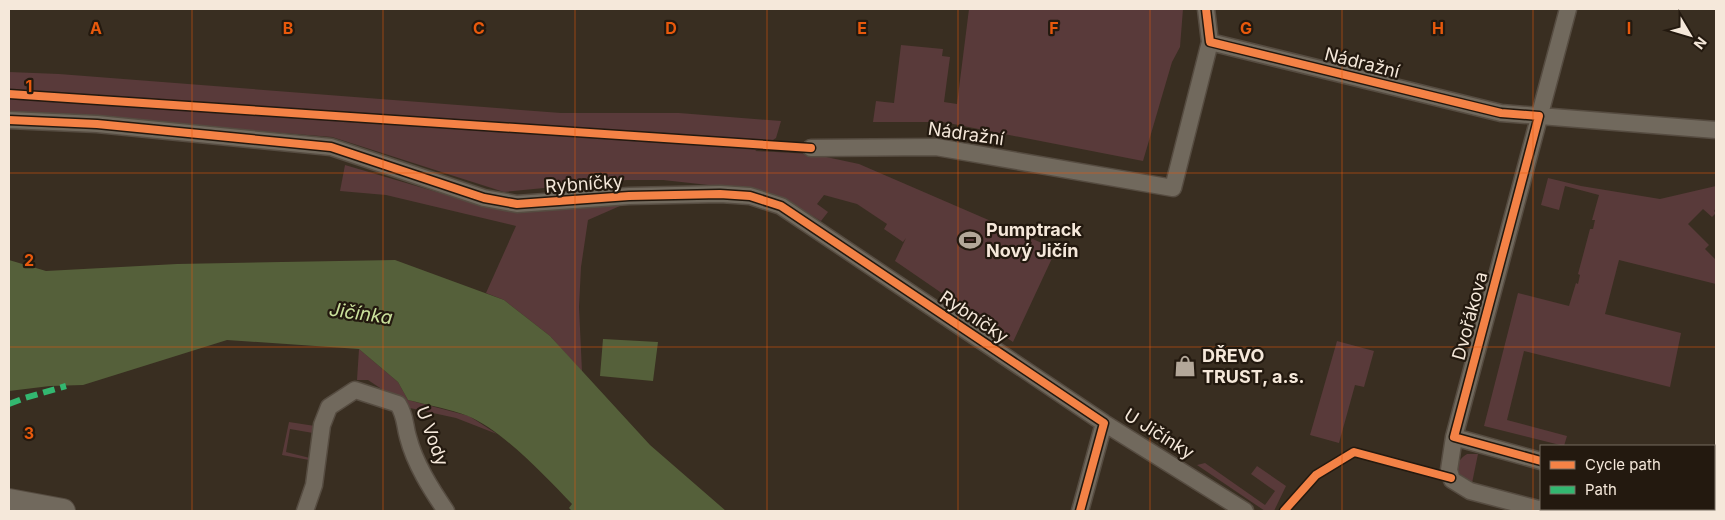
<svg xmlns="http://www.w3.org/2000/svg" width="1725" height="520" viewBox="0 0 1725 520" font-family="Inter,sans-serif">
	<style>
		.green { fill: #593a3a }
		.water { fill: #55603a }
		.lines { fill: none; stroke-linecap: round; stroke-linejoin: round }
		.street-casing { stroke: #564c41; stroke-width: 19 }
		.secondary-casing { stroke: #564c41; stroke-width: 26 }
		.street { stroke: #71695d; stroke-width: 16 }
		.secondary { stroke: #71695d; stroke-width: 24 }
		.quiet { stroke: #33b770; stroke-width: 6; stroke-dasharray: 12 6; stroke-linecap: butt }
		.cycleway-casing { stroke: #23190f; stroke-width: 11 }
		.cycleway { stroke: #f48246; stroke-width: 8 }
		.grid { fill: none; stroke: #e8590c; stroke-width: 1; stroke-opacity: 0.55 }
		.labels { text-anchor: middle; stroke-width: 4.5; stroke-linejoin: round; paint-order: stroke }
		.street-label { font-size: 18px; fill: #f5e8da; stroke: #23190f }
		.poi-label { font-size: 18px; font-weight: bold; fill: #f5e8da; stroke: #23190f; text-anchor: start }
		.water-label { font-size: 19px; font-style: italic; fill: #cbe19c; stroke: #23190f }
		.grid-label { font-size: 16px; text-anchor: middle; font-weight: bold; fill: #e8590c; stroke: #23190f; stroke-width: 4.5; stroke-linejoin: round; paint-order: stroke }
	</style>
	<rect width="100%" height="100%" fill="#392e21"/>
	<path class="green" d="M969,9H1183L1180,47L1172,62L1143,161L943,122H873L876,101L894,103L901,45L943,49L942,56L950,57L944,102L957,104Z
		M9,72L59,74L561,113H679L781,121L776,138L755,151L812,154L859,164L1051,247L1054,254L1013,342L895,261L906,238L903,242L884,229L887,224L857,204L824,195L817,204L828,212L821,221L788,201L763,191L663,180H627L504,192L332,137L9,111Z
		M345,165L481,205L629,202L588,220L581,267L579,307L582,372L550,336L504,300L486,293L516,226L386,195L340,191Z
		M1548,178L1581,186L1660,199L1716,186V208L1714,211L1716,213L1712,217L1703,209L1688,224L1709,245L1705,249L1716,260V284L1619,260L1605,314L1681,333L1670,387L1524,351L1507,420L1567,436L1564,446L1484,426L1518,293L1569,306L1576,283L1578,284L1580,275L1578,274L1590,229H1593L1595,220H1592L1599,195L1565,186L1559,210L1541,205Z
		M1337,341L1374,351L1364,387L1355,385L1339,443L1310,435Z
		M359,349L398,382L408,400L469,416L497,434L456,418L410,408L368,380H357Z
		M289,422L315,426L313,433L290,429L286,452L310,458L309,460L282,455Z
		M1467,454H1478L1472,483C1458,477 1451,464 1467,454Z
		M1205,463L1265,505L1275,491L1251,474L1257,466L1286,486L1274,511H1265L1197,465Z"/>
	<path class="water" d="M9,260L46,271L177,264L395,260L504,300L550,336L650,445L726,511H572L569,508L572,504C546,477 502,430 468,416C450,409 428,405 408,400L398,382L359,349L227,340L83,385L50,386L9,391Z
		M603,339L658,342L653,381L600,376Z"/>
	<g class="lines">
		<g class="street-casing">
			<path id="street" d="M1210,42L1501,113L1716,130
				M9,120L97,124L331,147L484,198L517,204L629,196L720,194L750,196L781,206L1104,423L1245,511
				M811,148L936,147L1173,188L1210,42L1206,9
				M1454,437L1541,461
				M1714,506H1716
				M305,511L314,485L322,425L329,407L355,390L398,404C406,417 404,423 408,437C415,464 431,489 446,511
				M1080,511L1104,423
				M1546,511L1470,491L1452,480L1449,470L1454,437L1568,9
				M1635,511V509"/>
		</g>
		<g class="secondary-casing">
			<path id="secondary" d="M9,501L63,511"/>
		</g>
		<use href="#street" class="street"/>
		<use href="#secondary" class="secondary"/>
		<path class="quiet" d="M9,404L25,398L66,386"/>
		<g class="cycleway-casing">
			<path id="cycleway" d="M1206,9L1210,42L1501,113L1539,116L1454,437L1541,461
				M9,94L811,148
				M9,120L97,124L331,147L484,198L517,204L629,196L720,194L750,196L781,206L1104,423L1080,511
				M1284,511L1316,475L1354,452L1451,478"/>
		</g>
		<use href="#cycleway" class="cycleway"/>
	</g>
	<path class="grid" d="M192,9V511M383,9V511M575,9V511M767,9V511M958,9V511M1150,9V511M1342,9V511M1533,9V511M9,173H1716M9,347H1716"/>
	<defs>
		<g id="stadium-bare" transform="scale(1.725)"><path d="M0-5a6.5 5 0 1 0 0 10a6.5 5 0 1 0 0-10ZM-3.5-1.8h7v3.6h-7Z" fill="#b3a799" stroke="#23190f" stroke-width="2.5" paint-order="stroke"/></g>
		<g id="shop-bare" transform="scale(1.725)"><path d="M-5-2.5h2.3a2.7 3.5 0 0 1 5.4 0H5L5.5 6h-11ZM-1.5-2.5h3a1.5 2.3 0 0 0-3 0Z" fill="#b3a799" stroke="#23190f" stroke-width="2.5" paint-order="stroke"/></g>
	</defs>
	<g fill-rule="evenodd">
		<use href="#stadium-bare" x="970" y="240"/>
		<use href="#shop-bare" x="1185" y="366"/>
	</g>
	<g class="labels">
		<g class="street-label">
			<text transform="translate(1362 63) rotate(14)" y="6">Nádražní</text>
			<text transform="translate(966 134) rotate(8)" y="6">Nádražní</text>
			<text transform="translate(584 184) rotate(-4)" y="6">Rybníčky</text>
			<text transform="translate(1470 316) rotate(-75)" y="6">Dvořákova</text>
			<text transform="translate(974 317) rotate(34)" y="6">Rybníčky</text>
			<text transform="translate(1159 434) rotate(32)" y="6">U Jičínky</text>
			<text transform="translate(432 436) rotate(70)" y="6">U Vody</text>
		</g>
		<g class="poi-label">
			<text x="986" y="236">Pumptrack<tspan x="986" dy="21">Nový Jičín</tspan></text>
			<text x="1202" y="362">DŘEVO<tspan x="1202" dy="21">TRUST, a.s.</tspan></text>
		</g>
		<g class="water-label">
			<text transform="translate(361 313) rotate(8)" y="7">Jičínka</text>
		</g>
	</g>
	<g class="grid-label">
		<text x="96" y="34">A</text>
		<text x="288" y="34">B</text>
		<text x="479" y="34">C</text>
		<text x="671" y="34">D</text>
		<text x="862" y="34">E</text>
		<text x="1054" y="34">F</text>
		<text x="1246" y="34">G</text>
		<text x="1438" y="34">H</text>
		<text x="1629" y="34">I</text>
		<text x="29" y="92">1</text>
		<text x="29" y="266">2</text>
		<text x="29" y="439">3</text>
	</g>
	<rect width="1725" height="520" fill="none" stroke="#f5e8da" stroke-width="20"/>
	<rect x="1540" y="445" width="175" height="65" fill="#23190f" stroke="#776c60"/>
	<rect x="1550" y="461" width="25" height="8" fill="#f48246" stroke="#776c60"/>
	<text x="1585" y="470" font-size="15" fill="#f5e8da">Cycle path</text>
	<rect x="1550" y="486" width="25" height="8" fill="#33b770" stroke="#776c60"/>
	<text x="1585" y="495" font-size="15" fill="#f5e8da">Path</text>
	<g transform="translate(1690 35) rotate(128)" stroke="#23190f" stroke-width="4" paint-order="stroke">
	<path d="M0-4L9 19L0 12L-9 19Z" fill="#f5e8da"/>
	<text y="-8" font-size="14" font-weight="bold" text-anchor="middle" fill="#f5e8da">N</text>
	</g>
</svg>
